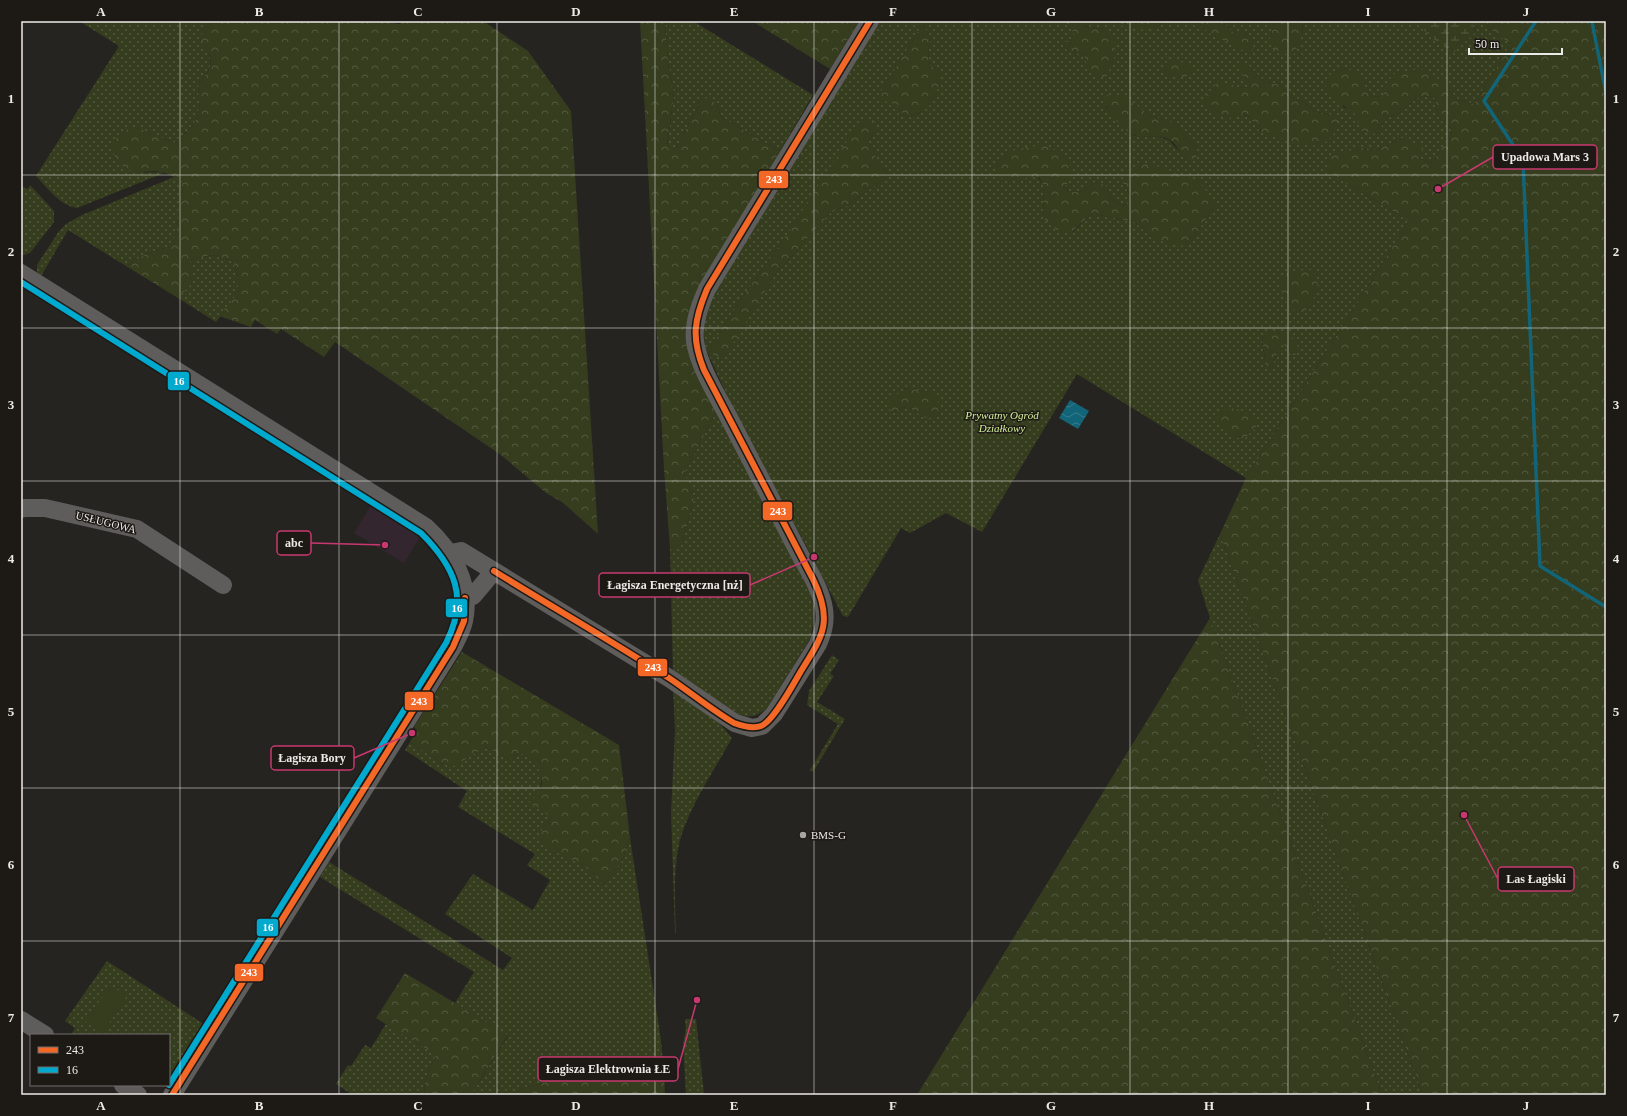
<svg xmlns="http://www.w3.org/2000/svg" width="1627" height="1116" viewBox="0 0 1627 1116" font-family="'Times New Roman',serif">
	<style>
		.commercial { fill: #34262f }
		.green { fill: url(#green-dots); fill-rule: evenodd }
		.forest { fill: url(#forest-crowns) }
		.wetland { fill: url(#wetland-marsh) }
		.pitch { fill: #353d1e }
		.water { fill: url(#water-waves) }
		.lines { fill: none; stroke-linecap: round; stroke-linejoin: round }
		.stream { stroke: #126578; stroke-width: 3.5 }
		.minor { stroke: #5e5d5c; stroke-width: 18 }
		.bus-1-casing { stroke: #1d1a16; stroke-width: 9 }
		.bus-2-casing { stroke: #1d1a16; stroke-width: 9 }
		.bus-1 { stroke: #f36827; stroke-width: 6 }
		.bus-2 { stroke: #00a9ce; stroke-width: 6 }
		.grid { fill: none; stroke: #eceae7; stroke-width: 1; stroke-opacity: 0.55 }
		.poi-dot { fill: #a7a5a2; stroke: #1d1a16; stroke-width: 1.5 }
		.labels { text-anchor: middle; stroke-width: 3; stroke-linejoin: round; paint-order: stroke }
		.park-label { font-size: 11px; font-style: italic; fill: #d6f098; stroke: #1d1a16 }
		.street-label { font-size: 11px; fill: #eceae7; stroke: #1d1a16 }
		.poi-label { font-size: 11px; fill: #eceae7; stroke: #1d1a16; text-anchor: start }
		.leader { fill: none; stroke: #c83870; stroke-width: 1.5 }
		.callout-dot { fill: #c83870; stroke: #1d1a16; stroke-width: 1.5 }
		.callout { fill: #1d1a16; stroke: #c83870; stroke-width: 1.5 }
		.callout-label { font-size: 12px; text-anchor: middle; font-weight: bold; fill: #eceae7 }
		.line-badge { stroke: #1d1a16; stroke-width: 1.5 }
		.badge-label { font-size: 11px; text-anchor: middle; font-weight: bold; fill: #fff }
		.neatline { fill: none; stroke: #eceae7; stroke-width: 1.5 }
		.grid-label { font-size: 13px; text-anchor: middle; font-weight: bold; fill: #eceae7 }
	</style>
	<defs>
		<pattern id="green-dots" width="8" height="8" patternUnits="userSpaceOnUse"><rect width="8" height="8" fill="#353d1e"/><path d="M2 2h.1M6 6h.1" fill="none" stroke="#52593f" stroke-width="1.8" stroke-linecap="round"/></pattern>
		<pattern id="forest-crowns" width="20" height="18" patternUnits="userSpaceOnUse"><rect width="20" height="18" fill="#353d1e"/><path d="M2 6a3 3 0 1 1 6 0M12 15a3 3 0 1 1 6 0" fill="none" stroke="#52593f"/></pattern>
		<pattern id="wetland-marsh" width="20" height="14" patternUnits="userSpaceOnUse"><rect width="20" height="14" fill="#353d1e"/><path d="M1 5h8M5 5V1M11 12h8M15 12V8" fill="none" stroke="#52593f"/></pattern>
		<pattern id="water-waves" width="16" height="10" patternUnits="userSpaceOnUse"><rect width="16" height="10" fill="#126578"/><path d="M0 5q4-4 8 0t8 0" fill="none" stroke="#357b8b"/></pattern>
	</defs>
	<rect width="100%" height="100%" fill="#262421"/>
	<path class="commercial" d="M374,501L422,533L404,563L354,533Z"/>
	<path class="green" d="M79,21H213V22L204,28L201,38C213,63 216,62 198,85C201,118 199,121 175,143L136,128L114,157C128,174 141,173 161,172L164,173L77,208C59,205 48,188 36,176L119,46Z
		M665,21H693L813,95L780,151L721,117L717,104L700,101L677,147L671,151L667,146L674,94L668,62Z
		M878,21H1067V24L1075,33L1072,38L1063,44L1067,50L1084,55L1090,72L1106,29L1083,26L1072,21H1113L1115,23L1159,26L1162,21H1196L1211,34L1251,36L1231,31L1221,21H1273L1274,23L1270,39L1303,34L1302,21H1415L1428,35L1474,34L1475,21H1486L1488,28L1511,44L1474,104L1455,98L1447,84L1382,97L1371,96L1357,74L1345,68L1343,107L1351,110L1376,134L1387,118L1398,114L1417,98L1429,96L1435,98C1438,114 1437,118 1450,128L1452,133L1432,163L1421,159L1403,138L1376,150L1364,148L1329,173L1409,221L1246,478L1077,374L982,532L946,513L910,533L901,528L848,617L843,616L728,398L705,347L703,326L709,301ZM922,25L931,37L928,55L930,66L941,71C934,93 934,110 910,117L904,115L897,105L878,97ZM1249,66L1264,81L1280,85L1293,97L1304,102L1314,111L1331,115L1260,131L1250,117L1239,113L1242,88L1250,87ZM1125,97L1149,115L1177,124L1183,134L1196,146L1185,158L1169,140L1158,137L1135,136L1125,129L1105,106ZM877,128L868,142L875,151V163L888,172L887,177L846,206L831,212L774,276L723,359L709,350L741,299L782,242ZM1038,177L1066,186L1068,191L1080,192L1095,182L1105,185L1114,201L1124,206L1132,199L1123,183L1215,206L1191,241L1152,238L1135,222L1095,214L1089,216L1073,232L1043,217L1044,187ZM1263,334L1299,348L1284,344L1280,346L1272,366L1265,363C1266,353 1260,344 1263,334ZM905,388L930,392L938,407L922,417L916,411L903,407L895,412L891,411Z
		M174,177L182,180L176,235L168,247L146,254L126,266L68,230L41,276L37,273V265L59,231L66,224L82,215Z
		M30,185L54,211V222L30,253L21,256V219L23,215L21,214V186L28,189Z
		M212,255L232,261L237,271L239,292L216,322L178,298L192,283L190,260Z
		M716,412L810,592L814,607L813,623L811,637L767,708C758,716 752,718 740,715L673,674L670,548L682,545L694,497L684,473Z
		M1220,534L1423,1095H1382L1210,618L1198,580Z
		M832,655L839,660L830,674L834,676L817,702L845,719L813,772L810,770L838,724L807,705L809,691Z
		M673,688L714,717L732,738C715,769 687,810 679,844C673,873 675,904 676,933H675L671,812L675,730Z
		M410,742L443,764L485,747L509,759L519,753L525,754L537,765L542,776L540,791L552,817L542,830L570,858L583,865L604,884L622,861L630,838L661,1040L664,1074L628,1068L573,1075L520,1089L516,1095H471L508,1036L455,1003L474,972L320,877L329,862L503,970L512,958L445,914L473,874L533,910L550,880L527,865L535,854L458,807L467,791L405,750Z
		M107,961L205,1025L173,1078L169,1080V1035H71L75,1028L65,1021Z
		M685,1019H696L704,1095H686L683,1043L686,1029Z
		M386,1024L436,1055C430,1067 422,1082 425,1095H353L336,1084L348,1065L351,1066L365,1045L371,1048Z"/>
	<path class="forest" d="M213,21H385L399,24L406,21H483L528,51L571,111L598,534L562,502L546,493L501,455L335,342L324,357L281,329L277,334L255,320L251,327L219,316L239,292L237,271L232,261L212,255L190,260C195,285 196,279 178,298L126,266L146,254L168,247L176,235L182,180C176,178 168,174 162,172C148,169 134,177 121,165C105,152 115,129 135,128C141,128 167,140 175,143C199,122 201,117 198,85C216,62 214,63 200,38L204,28L213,22Z
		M640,21H665L668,62L674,94L667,145L671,150L677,147L700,101L706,98L717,104L721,117L780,151L696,299L716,412L684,473L694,497L682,545L670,548L664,469Z
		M752,21H859L830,69Z
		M1067,21H1072L1083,26L1106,29L1115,37L1114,61L1106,77C1090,81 1088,68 1084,55L1067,50L1063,44L1072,38L1074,33L1067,24Z
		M1113,21H1162L1159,26C1141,32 1132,30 1115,23Z
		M1196,21H1221L1231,31L1251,36L1254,43L1252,51L1248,53L1211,34Z
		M1273,21H1302L1303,34L1294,54L1291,56L1271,48L1270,39L1274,23Z
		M1486,21H1606V1095H1423L1220,534L1246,478L1409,221L1329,173L1327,161L1330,156L1335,153L1364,148L1376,150L1403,138L1423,147L1421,159L1432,163L1452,133L1450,128C1437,118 1438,114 1435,98L1429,96L1417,98L1398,114L1387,118L1376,134L1360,130L1356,115L1329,95L1325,84L1332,72L1345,68L1358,74L1371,96L1382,97L1392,75L1398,72L1421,69L1447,84L1455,98L1474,104L1511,44L1488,28Z
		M922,25L931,37L928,55L930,66L941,71C942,78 936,97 931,104C927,110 916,115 910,117L904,115L897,105L877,98Z
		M1168,59C1178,61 1189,62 1193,71L1184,78L1167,75L1163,70Z
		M1241,65L1249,66L1264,81L1280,85L1293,97L1304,102L1314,111L1331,115L1338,119C1338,131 1330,143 1317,145C1307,147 1289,141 1280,138C1274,136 1264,134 1260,130C1251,122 1253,115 1239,113L1228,119L1212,113L1204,102L1205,98L1218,81L1242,88L1250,87L1241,73Z
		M1107,95L1125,97L1149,115L1177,124L1183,134L1196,146L1198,152L1196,158C1179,164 1180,144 1168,139C1158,135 1147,138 1137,136C1128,134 1110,115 1106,106C1104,102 1105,98 1107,95Z
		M861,119L873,120L877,128L868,142L875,151V163L888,172L887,177L846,206L831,212L774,276L723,360L709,350L741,299L782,242Z
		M1042,145C1057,149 1065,156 1073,170L1066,186L1068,191L1080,192L1095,182L1105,185L1114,201L1124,206L1132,198L1123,183L1125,172L1142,164L1154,165L1199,181L1213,200L1215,206L1191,241L1180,247L1152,238L1135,222L1095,214L1089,216L1072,232C1057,232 1053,229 1043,217L1044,187L1039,177L1004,180L995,172C995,149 1025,148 1042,145Z
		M1310,270L1314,272L1319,288L1318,292L1303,314C1287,311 1284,297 1279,283C1287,268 1295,271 1310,270Z
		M1270,330L1290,334L1299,348L1295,355H1291L1284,345L1280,346L1272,366L1269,369L1265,363C1266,353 1260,344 1263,334Z
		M906,388L930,392L939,395L938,407L942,409L938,415L931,418L922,417L916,411L903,407L895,412L891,411L886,403Z
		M1229,408L1241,410L1256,420V428L1244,439L1232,437L1217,421L1218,413Z
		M1210,618L1382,1095H917Z
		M462,652L619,745L630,838L622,861L604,884L583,865L550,849L541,839L542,830L552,817L529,803C532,799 538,795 540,790C547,775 534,757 519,753L509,759L485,747L455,766L443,764L410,742L417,730L414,727Z
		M405,973L508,1035L471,1095H425C422,1082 430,1067 436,1055L376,1018Z
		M628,1068L664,1074L665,1095H516L520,1089L573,1075Z"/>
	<path class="wetland" d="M1415,21H1475L1474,34L1453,53L1428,35Z"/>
	<path class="pitch" d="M110,985L127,996L103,1033L85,1022Z"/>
	<path class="water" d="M1070,400L1089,411L1078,429L1059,418Z"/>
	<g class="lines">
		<path class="stream" d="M1536,21L1484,101L1523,160L1540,566L1606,607
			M1591,21L1592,22L1606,93"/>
		<path class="minor" d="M21,273L426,527C452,551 472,584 464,621C462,630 457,639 453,647L172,1095
			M21,509L24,508H45L137,529L223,585
			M451,553L461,551L669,678L735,723L752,728L762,726L774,714L818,644C823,632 826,622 824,609C821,589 807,568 798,551C775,506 751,461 728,416C717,396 698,364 695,341C693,323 700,305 707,289L870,21
			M465,598L473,596L494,571
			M21,1020L45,1035
			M123,1085L138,1095"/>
		<g class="bus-1-casing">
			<path id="bus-1" d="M494,571C552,607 612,641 669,678C690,692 713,711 734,723C742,726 753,729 761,726C773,722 794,683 801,671C824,635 833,620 813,579L704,370C691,338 694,320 707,289L870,21
				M172,1095L453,647L464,621L465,598"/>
		</g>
		<g class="bus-2-casing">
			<path id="bus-2" d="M21,282L421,533C455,567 469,598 446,643L169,1085"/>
		</g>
		<use href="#bus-1" class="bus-1"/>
		<use href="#bus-2" class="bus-2"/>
	</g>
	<path class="grid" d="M180,21V1095M339,21V1095M497,21V1095M655,21V1095M814,21V1095M972,21V1095M1130,21V1095M1288,21V1095M1447,21V1095M21,175H1606M21,328H1606M21,481H1606M21,635H1606M21,788H1606M21,941H1606"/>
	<circle class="poi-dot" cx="803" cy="835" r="4"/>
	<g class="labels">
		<g class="park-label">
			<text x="1002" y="419">Prywatny Ogród<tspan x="1002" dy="13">Działkowy</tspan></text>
		</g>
		<g class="street-label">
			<text transform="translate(106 522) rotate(14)" y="4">USŁUGOWA</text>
		</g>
		<g class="poi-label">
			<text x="811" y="839">BMS-G</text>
		</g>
	</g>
	<path class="leader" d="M1438 189L1493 157M385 545L311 543M814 557L750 585M412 733L354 758M1464 815L1498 879M697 1000L678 1069"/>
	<g class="callout-dot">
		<circle cx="1438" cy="189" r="4"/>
		<circle cx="385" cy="545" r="4"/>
		<circle cx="814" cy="557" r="4"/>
		<circle cx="412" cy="733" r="4"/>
		<circle cx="1464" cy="815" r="4"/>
		<circle cx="697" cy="1000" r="4"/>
	</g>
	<g class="callout">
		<rect x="1493" y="145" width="104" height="24" rx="4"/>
		<rect x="277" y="531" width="34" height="24" rx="4"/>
		<rect x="599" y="573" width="151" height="24" rx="4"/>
		<rect x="271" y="746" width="83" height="24" rx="4"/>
		<rect x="1498" y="867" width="76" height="24" rx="4"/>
		<rect x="538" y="1057" width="140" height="24" rx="4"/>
	</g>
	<g class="callout-label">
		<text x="1545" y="161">Upadowa Mars 3</text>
		<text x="294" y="547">abc</text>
		<text x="675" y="589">Łagisza Energetyczna [nż]</text>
		<text x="312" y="762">Łagisza Bory</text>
		<text x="1536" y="883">Las Łagiski</text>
		<text x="608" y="1073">Łagisza Elektrownia ŁE</text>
	</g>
	<g class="line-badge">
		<rect x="758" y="170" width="31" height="19" rx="4" fill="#f36827"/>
		<rect x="167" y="371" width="23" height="20" rx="4" fill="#00a9ce"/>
		<rect x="762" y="501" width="31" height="20" rx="4" fill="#f36827"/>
		<rect x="445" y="598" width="23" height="20" rx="4" fill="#00a9ce"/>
		<rect x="637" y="658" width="31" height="19" rx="4" fill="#f36827"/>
		<rect x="404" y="691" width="30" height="20" rx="4" fill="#f36827"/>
		<rect x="256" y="918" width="23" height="19" rx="4" fill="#00a9ce"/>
		<rect x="234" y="963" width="30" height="19" rx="4" fill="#f36827"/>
	</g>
	<g class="badge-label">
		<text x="774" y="183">243</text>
		<text x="179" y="385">16</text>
		<text x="778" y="515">243</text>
		<text x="457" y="612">16</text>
		<text x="653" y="671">243</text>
		<text x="419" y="705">243</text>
		<text x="268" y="931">16</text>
		<text x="249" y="976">243</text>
	</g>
	<rect width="1627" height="1116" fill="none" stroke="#1d1a16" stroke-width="44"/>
	<rect x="30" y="1034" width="140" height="52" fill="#1d1a16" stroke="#706d6a"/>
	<rect x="38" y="1047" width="20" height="6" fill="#f36827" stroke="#706d6a"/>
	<text x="66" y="1054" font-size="12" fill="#eceae7">243</text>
	<rect x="38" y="1067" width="20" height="6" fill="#00a9ce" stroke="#706d6a"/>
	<text x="66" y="1074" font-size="12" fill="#eceae7">16</text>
	<path d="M1469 48v6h93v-6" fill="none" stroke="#eceae7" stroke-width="2"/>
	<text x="1475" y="48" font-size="12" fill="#eceae7" stroke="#1d1a16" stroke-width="3" paint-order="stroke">50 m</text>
	<rect x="22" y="22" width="1583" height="1072" class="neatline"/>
	<g class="grid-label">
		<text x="101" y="16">A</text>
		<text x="259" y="16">B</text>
		<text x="418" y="16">C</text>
		<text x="576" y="16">D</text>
		<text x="734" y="16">E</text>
		<text x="893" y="16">F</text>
		<text x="1051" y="16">G</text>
		<text x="1209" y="16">H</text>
		<text x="1368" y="16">I</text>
		<text x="1526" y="16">J</text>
		<text x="11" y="103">1</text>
		<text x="1616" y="103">1</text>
		<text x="11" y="256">2</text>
		<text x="1616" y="256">2</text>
		<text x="11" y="409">3</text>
		<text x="1616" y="409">3</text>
		<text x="11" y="563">4</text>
		<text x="1616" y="563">4</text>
		<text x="11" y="716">5</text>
		<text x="1616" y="716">5</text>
		<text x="11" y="869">6</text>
		<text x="1616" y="869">6</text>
		<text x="11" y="1022">7</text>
		<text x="1616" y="1022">7</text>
		<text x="101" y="1110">A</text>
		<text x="259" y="1110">B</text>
		<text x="418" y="1110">C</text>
		<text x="576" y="1110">D</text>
		<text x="734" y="1110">E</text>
		<text x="893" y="1110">F</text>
		<text x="1051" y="1110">G</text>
		<text x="1209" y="1110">H</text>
		<text x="1368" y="1110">I</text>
		<text x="1526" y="1110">J</text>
	</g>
</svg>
